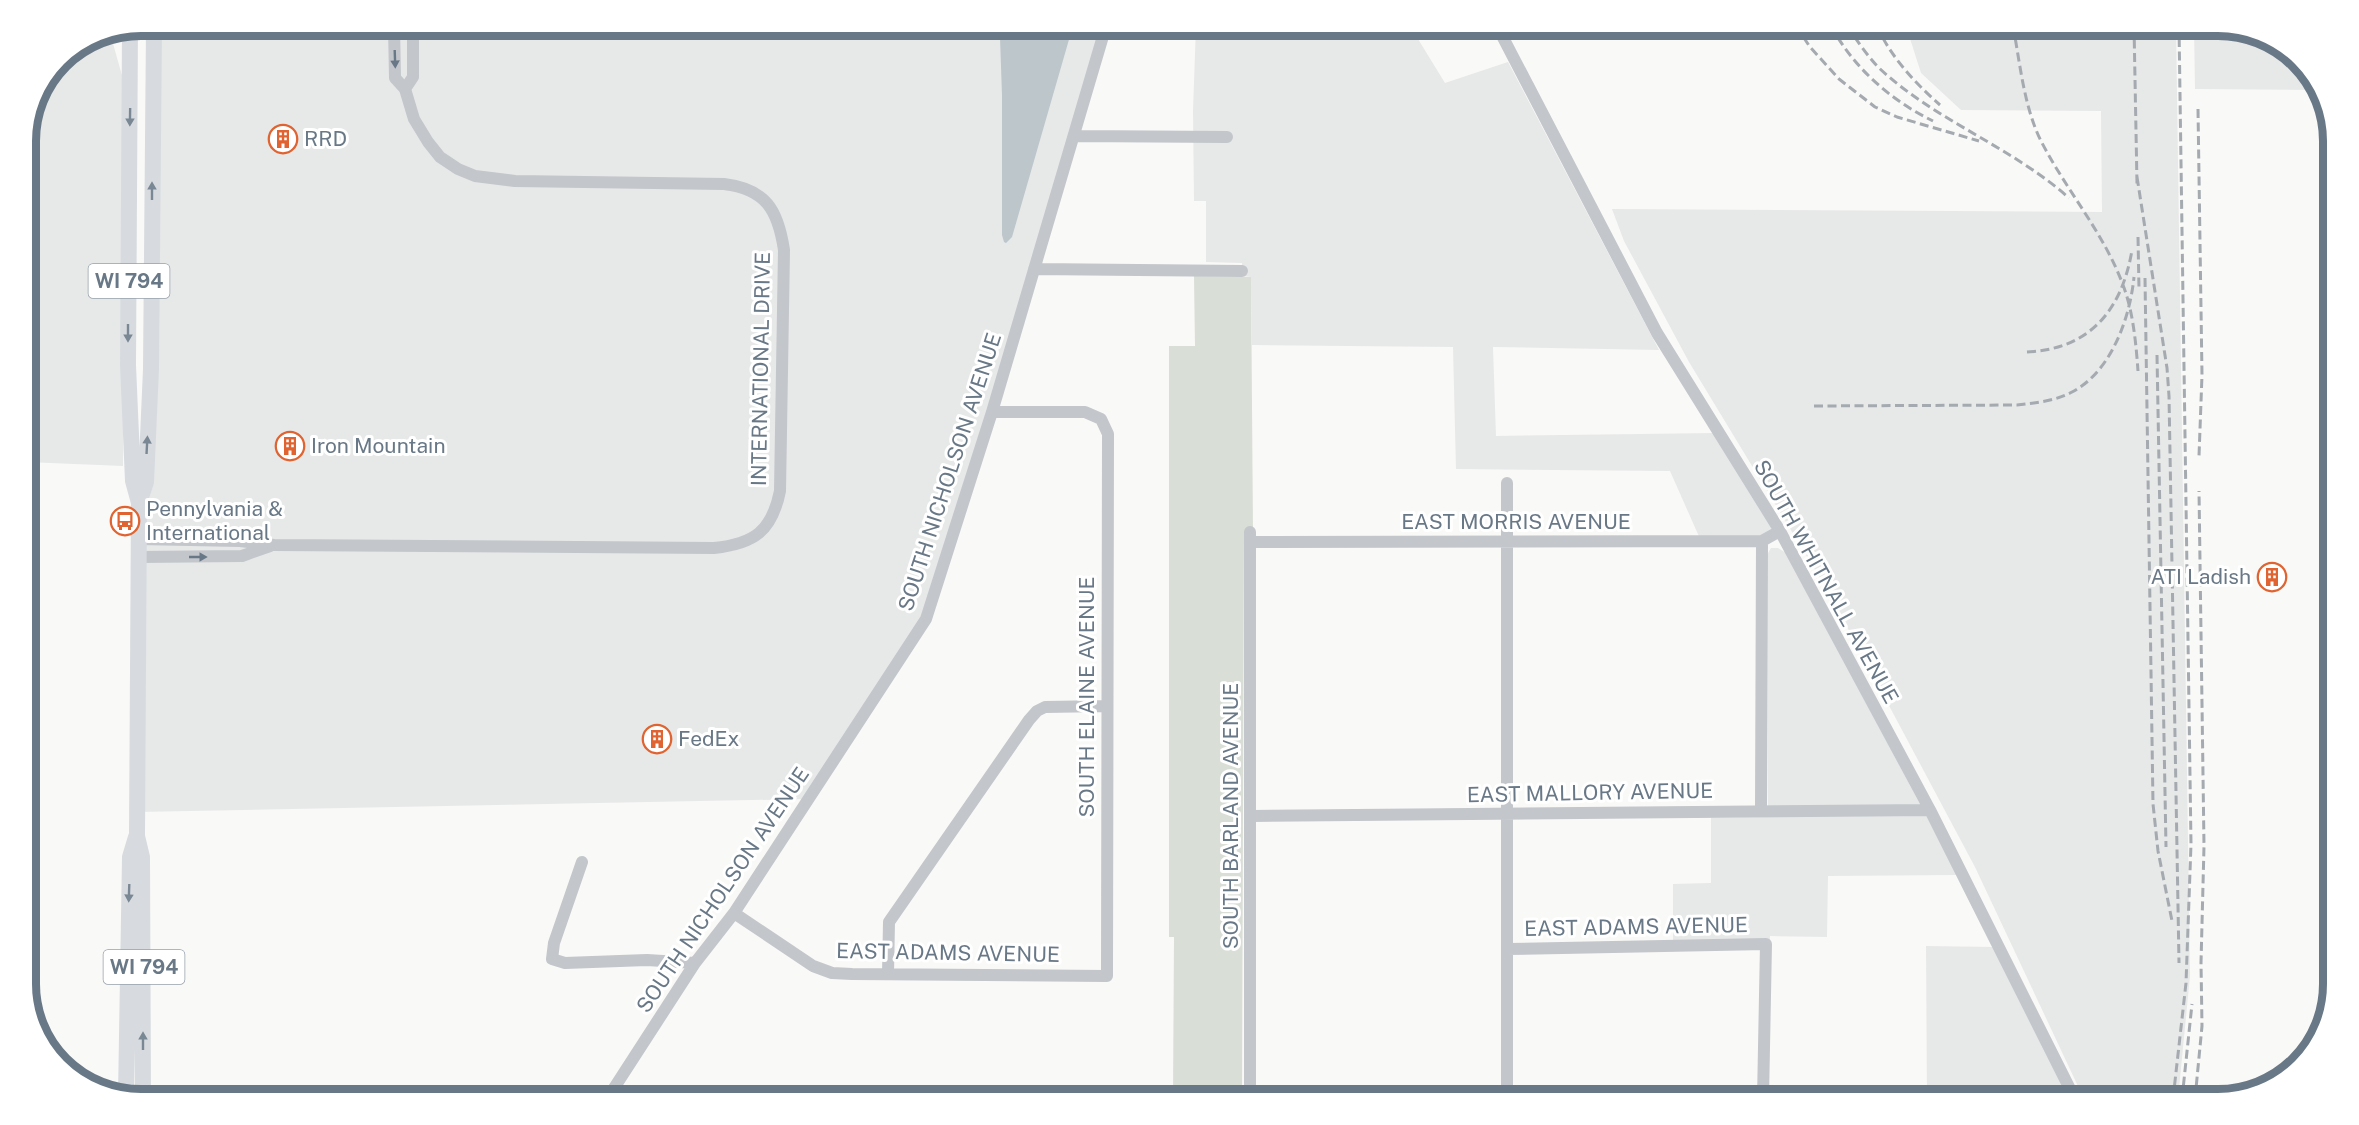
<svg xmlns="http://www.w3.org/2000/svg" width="2359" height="1125" viewBox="0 0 2359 1125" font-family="'Public Sans',sans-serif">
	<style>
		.built { fill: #e7e8e8 }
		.green { fill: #d9ded6 }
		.water { fill: #bcc6cb }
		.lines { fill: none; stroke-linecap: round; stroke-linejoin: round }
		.minor { stroke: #c3c6ca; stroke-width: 12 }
		.major { stroke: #d7dbdf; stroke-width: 16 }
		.rail { stroke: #a4aab0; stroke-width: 3; stroke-dasharray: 9 4.5; stroke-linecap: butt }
		.oneway { fill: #697887 }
		.oneway2 { fill: #7a8794 }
		.labels { text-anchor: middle; stroke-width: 6; stroke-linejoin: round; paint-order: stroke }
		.shield { fill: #fff; stroke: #96a0ab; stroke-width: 1.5 }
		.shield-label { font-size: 20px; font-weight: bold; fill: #697887 }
		.poi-label { font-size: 21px; fill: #697887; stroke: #fff; text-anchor: start }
		.street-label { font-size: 21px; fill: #697887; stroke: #fff }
		.rim { fill: none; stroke: #697887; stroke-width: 8 }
	</style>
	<rect width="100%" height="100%" fill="#f9f9f7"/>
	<path class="built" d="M154,26H1106L926,619L808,799L137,812Z
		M1196,26H1410L1445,83L1508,62L1659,350L1493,347L1496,436L1717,433L1780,531L1762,541H1701L1670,471L1456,469L1453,347L1252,345L1251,277L1242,276V263L1206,262V201H1194L1193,111Z
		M1906,26H2176L2190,976L2178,1099H2084L1975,867L1829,593L1689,362L1624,241L1612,209L2102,212L2101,111L1961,110L1921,73Z
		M2194,26H2218L2269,37L2314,77L2319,90L2195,89Z
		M97,34L112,40L123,79V466L26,462V134L60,59Z
		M1771,548H1778L1786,553L1958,875L1828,876L1827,937L1770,936V940H1673V884L1711,883V818L1768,817L1767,555Z
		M1926,946L1994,947L2071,1099H1927Z"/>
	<path class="green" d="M1194,276L1251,277L1253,532L1244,533L1242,1099H1173L1174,937H1169V346H1195Z"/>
	<path class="water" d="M1017,26L1064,28L1068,31L1070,36L1012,237L1006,243L1004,242L1002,235V95L1000,37L1001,32L1008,27Z"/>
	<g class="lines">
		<path class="minor" d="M1497,26L1657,333L1780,531L1930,810L2075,1099
			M405,89L413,77V26
			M1074,136L1227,137
			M1034,269L1242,271
			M1507,483V1099
			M139,539L240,541L274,545L714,548C754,544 772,531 780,491L784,250C778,210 766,189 724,184L515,181L475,176L458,169L440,157L428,142L414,119L405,89L395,78L394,26
			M1250,542L1762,541L1780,531
			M139,557L242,556L270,546
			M1761,811L1762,541
			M1252,816L1930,810
			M582,862L554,943L552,959L565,963L647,960L695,963
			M734,913L813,966L832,973L852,974L1107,976L1108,434L1101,419L1085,412H992
			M1507,949L1766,944L1763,1099
			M888,974L889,922L1029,720L1037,711L1045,707L1106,706
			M607,1099L695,963L734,913L926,619L992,412L1106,26
			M1250,1099V532"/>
		<path class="major" d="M130,28L128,365L133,481L139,503L137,836L142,857L143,1099
			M139,503L146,482L151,369L154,26
			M126,1096L130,857L136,837"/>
		<path class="rail" d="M1796,26L1810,47L1839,79L1875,107L1897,117L1979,141
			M1831,26C1854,68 1890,100 1933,121
			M1847,26C1856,39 1866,54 1877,66C1933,120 2011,146 2069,198
			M1877,26C1890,56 1915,83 1940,105
			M2013,26C2020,63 2024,107 2041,141C2066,190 2104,233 2123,285C2133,311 2136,343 2138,371
			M2134,26L2137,184
			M2198,109L2202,375L2199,456
			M2137,177L2167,368L2169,396L2179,963
			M2138,237L2139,289
			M2145,278L2153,804L2158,851L2172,921
			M2027,352C2090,349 2122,310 2132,250
			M2157,355L2166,847
			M1814,406L2017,405C2036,403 2055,401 2072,392C2111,372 2130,318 2134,277
			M2173,1099L2186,983L2191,844L2179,26
			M2182,1099L2192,1004
			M2195,1099L2202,1026L2201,963L2204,846L2199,491"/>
	</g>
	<defs><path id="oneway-solid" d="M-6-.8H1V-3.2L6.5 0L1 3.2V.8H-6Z" transform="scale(1.5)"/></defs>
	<g class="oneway">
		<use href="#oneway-solid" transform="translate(395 59) rotate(88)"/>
		<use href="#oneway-solid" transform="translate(198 557)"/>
	</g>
	<g class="oneway2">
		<use href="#oneway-solid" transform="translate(130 117) rotate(91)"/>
		<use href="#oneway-solid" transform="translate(152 191) rotate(-90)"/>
		<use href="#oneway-solid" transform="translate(128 333) rotate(90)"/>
		<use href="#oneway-solid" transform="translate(147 445) rotate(-87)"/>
		<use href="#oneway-solid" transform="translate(129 893) rotate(92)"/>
		<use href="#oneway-solid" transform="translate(143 1041) rotate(-90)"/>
	</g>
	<defs>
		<g id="building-ring" transform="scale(1.5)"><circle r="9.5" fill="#fff" stroke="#e06431" stroke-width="1.5"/><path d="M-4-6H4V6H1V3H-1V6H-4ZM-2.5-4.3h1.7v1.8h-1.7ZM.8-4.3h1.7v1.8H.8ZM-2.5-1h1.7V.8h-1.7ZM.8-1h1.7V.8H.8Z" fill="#e06431"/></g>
		<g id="bus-ring" transform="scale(1.5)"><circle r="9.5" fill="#fff" stroke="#e06431" stroke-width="1.5"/><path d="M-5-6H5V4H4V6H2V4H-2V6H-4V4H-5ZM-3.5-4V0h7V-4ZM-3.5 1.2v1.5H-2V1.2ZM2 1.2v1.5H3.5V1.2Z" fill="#e06431"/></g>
	</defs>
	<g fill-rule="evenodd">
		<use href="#building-ring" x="283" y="139"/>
		<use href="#building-ring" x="290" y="446"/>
		<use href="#bus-ring" x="125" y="521"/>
		<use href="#building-ring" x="2272" y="577"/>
		<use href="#building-ring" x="657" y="739"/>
	</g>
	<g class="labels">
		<g class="shield">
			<rect x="88.5" y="264" width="81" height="34" rx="4.5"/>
			<rect x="103.5" y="950" width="81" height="34" rx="4.5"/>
		</g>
		<g class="shield-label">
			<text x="129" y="288">WI 794</text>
			<text x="144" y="974">WI 794</text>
		</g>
		<g class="poi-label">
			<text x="304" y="146">RRD</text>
			<text x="311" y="453">Iron Mountain</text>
			<text x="146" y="516">Pennylvania &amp;<tspan x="146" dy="24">International</tspan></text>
			<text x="2251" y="584" text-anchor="end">ATI Ladish</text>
			<text x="678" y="746">FedEx</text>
		</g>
		<g class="street-label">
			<text transform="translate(761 369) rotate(-89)" y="7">INTERNATIONAL DRIVE</text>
			<text transform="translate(950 472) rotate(-72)" y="7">SOUTH NICHOLSON AVENUE</text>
			<text x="1516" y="529">EAST MORRIS AVENUE</text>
			<text transform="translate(1826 582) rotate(61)" y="7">SOUTH WHITNALL AVENUE</text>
			<text transform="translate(1087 697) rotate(-90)" y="7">SOUTH ELAINE AVENUE</text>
			<text transform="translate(1590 793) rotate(-1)" y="7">EAST MALLORY AVENUE</text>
			<text transform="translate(1231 816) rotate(-90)" y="7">SOUTH BARLAND AVENUE</text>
			<text transform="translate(723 890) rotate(-56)" y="7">SOUTH NICHOLSON AVENUE</text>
			<text transform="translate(1636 927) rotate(-1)" y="7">EAST ADAMS AVENUE</text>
			<text transform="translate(948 953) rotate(1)" y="7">EAST ADAMS AVENUE</text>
		</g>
	</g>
	<path d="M0 0H2359V1125H0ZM141 36H2218A105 105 0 0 1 2323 141V984A105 105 0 0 1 2218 1089H141A105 105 0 0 1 36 984V141A105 105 0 0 1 141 36Z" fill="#fff" fill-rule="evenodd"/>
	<path class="rim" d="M141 36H2218A105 105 0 0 1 2323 141V984A105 105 0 0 1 2218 1089H141A105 105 0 0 1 36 984V141A105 105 0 0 1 141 36Z"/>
</svg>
